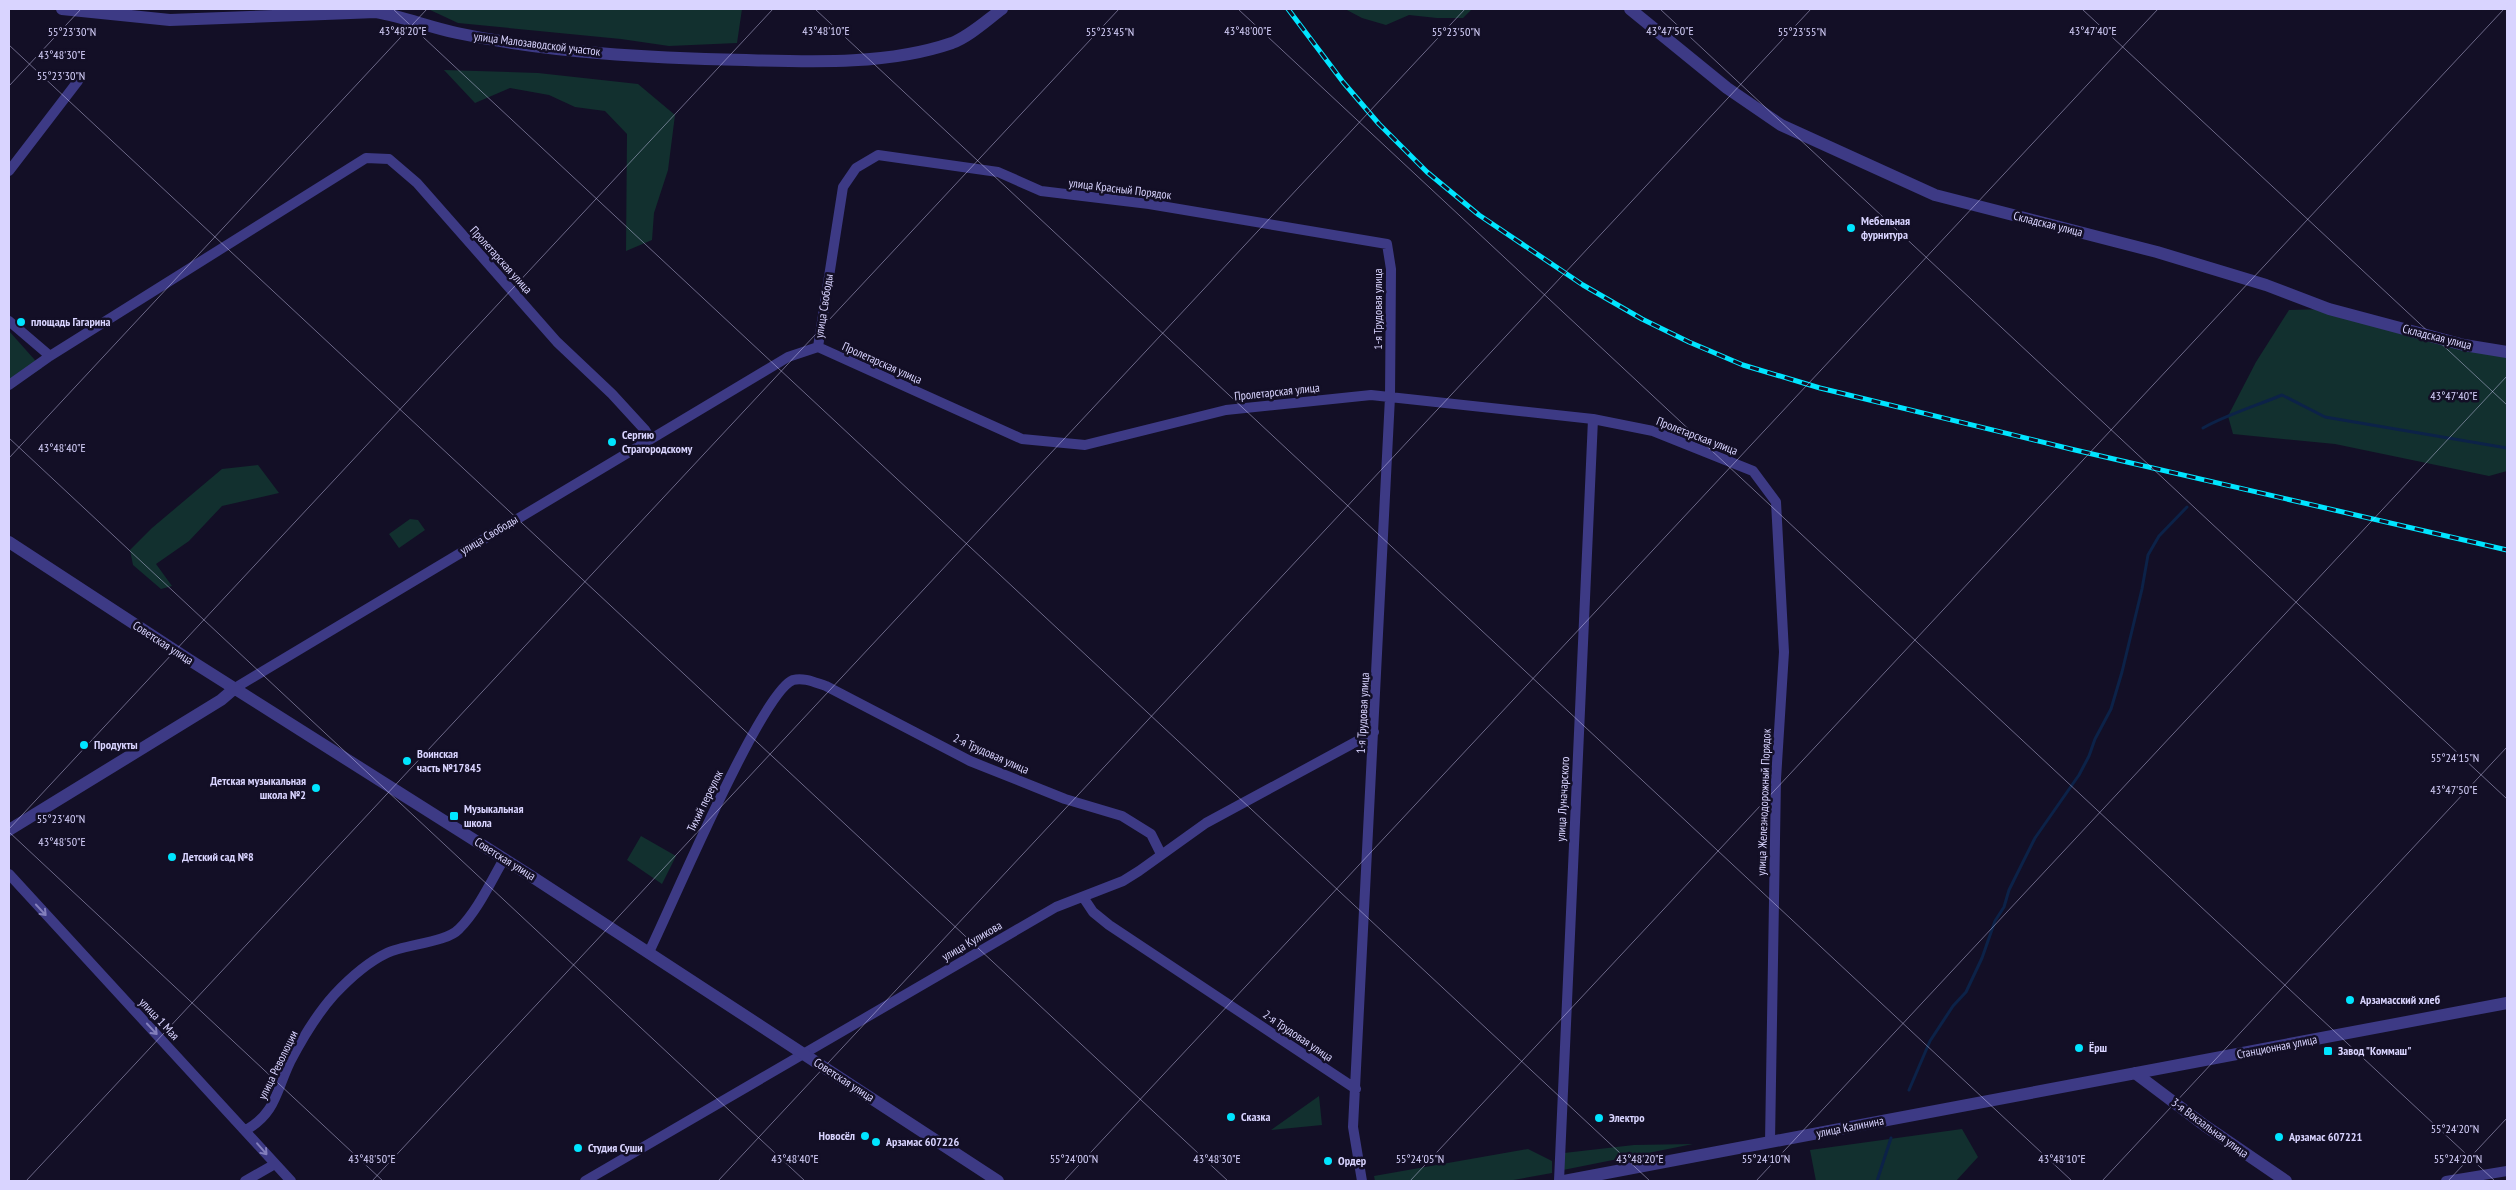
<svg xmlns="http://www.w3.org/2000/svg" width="2516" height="1190" viewBox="0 0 2516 1190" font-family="'PT Sans Narrow',sans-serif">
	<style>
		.green { fill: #12302f }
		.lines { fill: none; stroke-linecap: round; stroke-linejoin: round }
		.stream { stroke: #0c2248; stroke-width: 3 }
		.minor { stroke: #3d3a85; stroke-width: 10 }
		.tertiary { stroke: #3d3a85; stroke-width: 12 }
		.rail-casing { stroke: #00e5ff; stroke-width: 5 }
		.rail { stroke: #130f26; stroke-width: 3; stroke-dasharray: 9; stroke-linecap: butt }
		.oneway { stroke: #837fbc }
		.ticks { fill: none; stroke: #d9d4ff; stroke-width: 1; stroke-opacity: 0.45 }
		.poi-dot { fill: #00e5ff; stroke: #130f26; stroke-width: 2 }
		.labels { text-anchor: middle; stroke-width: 5; stroke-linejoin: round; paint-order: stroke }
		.street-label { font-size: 12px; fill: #d9d4ff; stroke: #130f26 }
		.poi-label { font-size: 12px; font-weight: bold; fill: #d9d4ff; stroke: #130f26; text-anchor: start }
		.ticks-label { font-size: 12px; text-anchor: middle; fill: #d9d4ff; stroke: #130f26; stroke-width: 5; stroke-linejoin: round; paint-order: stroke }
	</style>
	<rect width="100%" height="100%" fill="#130f26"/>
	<path class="green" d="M428,9H742L737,43L669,46L621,39L458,23Z
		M1318,9H1472L1463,18H1437L1409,15L1386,25L1362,18L1345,9Z
		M444,70L538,73L638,84L675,115L668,170L654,213L652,240L626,251L627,134L605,111L575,107L549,95L510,88L475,103Z
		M2329,309L2507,352V471L2489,476L2335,444L2233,434L2228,416L2256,362L2289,310Z
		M9,331L42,368L9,389Z
		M258,465L279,493L222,506L189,541L156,564L172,586L161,589L133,565L130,550L152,528L222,469Z
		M410,519L418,520L425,530L399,548L389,534Z
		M641,836L676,856L662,884L627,860Z
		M1319,1096L1322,1125L1271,1130Z
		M1962,1129L1978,1157L1956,1181H1816L1810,1150Z
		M1693,1144L1563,1170L1564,1153L1634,1145Z
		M1528,1149L1552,1161V1173L1508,1181H1375L1374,1176Z"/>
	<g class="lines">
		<path class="stream" d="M2203,428C2228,414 2256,406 2282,395L2325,417L2507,448
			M1909,1090L1930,1041L1953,1006L1966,992L1982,958L1995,921L2004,907L2009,890L2035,838L2079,775L2089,756L2095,739L2111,709L2122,672L2142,589L2148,555L2159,536L2187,507
			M1877,1181L1891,1138"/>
		<path class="minor" d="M9,171L78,81
			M9,321L50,356
			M818,347L843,187L856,168L878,155L998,172L1041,191L1149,204L1387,244L1391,269L1390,397L1353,1127L1362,1181
			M818,347L1022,439L1085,445L1226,410L1371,395L1593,419L1653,431L1753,471L1776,502L1784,652L1776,779L1770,1142
			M9,385L50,356L366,158L389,159L417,183L557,342L612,394L645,430L650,438
			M235,688L788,357L818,347
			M9,874L291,1181
			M1083,897L1093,912L1109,925L1356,1089
			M649,952C670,910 761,692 793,680C804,677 816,683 826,686L970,761L1065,799L1122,816L1151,834L1161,854
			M246,1130C276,1113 276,1091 290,1062C302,1039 316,1015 334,995C348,980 368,962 387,953C405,944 446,943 459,929C478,910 491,881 504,859
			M245,1181L275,1164
			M585,1181L1056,907L1123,881L1139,871L1206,823L1374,732
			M1559,1181L1593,419
			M2446,1181L2507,1171"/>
		<path class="tertiary" d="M62,9L170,20L376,12C404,17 429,27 457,33C551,53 650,58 746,60C813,62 888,65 952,43C970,36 987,20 1002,9
			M1630,9L1727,88L1781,125L1935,195L2157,252L2266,285L2329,309L2464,345L2507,352
			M9,542L188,659L531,876L998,1181
			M9,830L221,700L235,688
			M2135,1073L2204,1125L2286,1181
			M1564,1181L2507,1003"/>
		<g class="rail-casing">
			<path id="rail" d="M1288,9L1343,82L1379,124L1427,172L1479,215L1583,285L1642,319L1689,342L1743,365L1820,388L2075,450L2507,550"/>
		</g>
		<use href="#rail" class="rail"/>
	</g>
	<defs><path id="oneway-shaft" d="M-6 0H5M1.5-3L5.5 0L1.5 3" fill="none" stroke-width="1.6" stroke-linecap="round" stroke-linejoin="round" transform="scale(1.25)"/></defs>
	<g class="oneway">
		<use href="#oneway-shaft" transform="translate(41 910) rotate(47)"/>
		<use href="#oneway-shaft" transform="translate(152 1029) rotate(47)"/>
		<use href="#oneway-shaft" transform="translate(262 1149) rotate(49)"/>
	</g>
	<path class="ticks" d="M393,9L1650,1181M815,9L2072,1181M1238,9L2495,1181M1660,9L2507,799M2082,9L2507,405M2505,9L2507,11M9,45L1228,1181M9,86L81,9M9,438L805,1181M9,458L427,9M9,829L773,9M9,832L383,1181M26,1181L1119,9M372,1181L1465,9M718,1181L1811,9M1064,1181L2158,9M1410,1181L2504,9M1756,1181L2507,376M2102,1181L2507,747M2448,1181L2507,1118"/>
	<g class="poi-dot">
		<circle cx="1851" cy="228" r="5"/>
		<circle cx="21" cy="322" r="5"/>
		<circle cx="612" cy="442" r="5"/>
		<circle cx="84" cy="745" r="5"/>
		<circle cx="407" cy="761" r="5"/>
		<circle cx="316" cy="788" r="5"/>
		<rect x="449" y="811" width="10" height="10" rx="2.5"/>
		<circle cx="172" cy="857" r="5"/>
		<circle cx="2350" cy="1000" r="5"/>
		<circle cx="2079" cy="1048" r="5"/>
		<rect x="2323" y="1046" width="10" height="10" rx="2.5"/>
		<circle cx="1231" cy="1117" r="5"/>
		<circle cx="1599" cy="1118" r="5"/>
		<circle cx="865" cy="1136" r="5"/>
		<circle cx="2279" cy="1137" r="5"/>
		<circle cx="876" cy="1142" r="5"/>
		<circle cx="578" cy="1148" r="5"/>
		<circle cx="1328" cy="1161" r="5"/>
	</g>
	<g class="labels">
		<g class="street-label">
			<text transform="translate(537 44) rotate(7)" y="4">улица Малозаводской участок</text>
			<text transform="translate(1120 189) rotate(7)" y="4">улица Красный Порядок</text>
			<text transform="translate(2048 224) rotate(14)" y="4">Складская улица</text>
			<text transform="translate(501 260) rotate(48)" y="4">Пролетарская улица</text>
			<text transform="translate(824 306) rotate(-81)" y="4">улица Свободы</text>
			<text transform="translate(1378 309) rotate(-90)" y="4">1-я Трудовая улица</text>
			<text transform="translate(2437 337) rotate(14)" y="4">Складская улица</text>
			<text transform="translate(882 363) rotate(24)" y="4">Пролетарская улица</text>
			<text transform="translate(1277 392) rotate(-6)" y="4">Пролетарская улица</text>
			<text transform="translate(1697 436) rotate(21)" y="4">Пролетарская улица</text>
			<text transform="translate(489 535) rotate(-31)" y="4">улица Свободы</text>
			<text transform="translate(163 643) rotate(33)" y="4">Советская улица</text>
			<text transform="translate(1363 713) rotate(-87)" y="4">1-я Трудовая улица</text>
			<text transform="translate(991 754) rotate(24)" y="4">2-я Трудовая улица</text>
			<text transform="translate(1563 799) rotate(-87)" y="4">улица Луначарского</text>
			<text transform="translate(705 801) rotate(-64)" y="4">Тихий переулок</text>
			<text transform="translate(1764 802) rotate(-88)" y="4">улица Железнодорожный Порядок</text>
			<text transform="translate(505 859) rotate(32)" y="4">Советская улица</text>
			<text transform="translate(972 941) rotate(-30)" y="4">улица Куликова</text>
			<text transform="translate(159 1019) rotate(47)" y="4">улица 1 Мая</text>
			<text transform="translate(1298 1036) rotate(34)" y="4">2-я Трудовая улица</text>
			<text transform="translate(2277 1047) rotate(-11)" y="4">Станционная улица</text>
			<text transform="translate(278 1065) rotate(-64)" y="4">улица Революции</text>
			<text transform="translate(844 1080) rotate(33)" y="4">Советская улица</text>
			<text transform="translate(1850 1127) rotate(-11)" y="4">улица Калинина</text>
			<text transform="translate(2210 1128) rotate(36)" y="4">3-я Вокзальная улица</text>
		</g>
		<g class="poi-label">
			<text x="1861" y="225">Мебельная<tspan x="1861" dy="14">фурнитура</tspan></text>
			<text x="31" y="326">площадь Гагарина</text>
			<text x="622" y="439">Сергию<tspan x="622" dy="14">Страгородскому</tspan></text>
			<text x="94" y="749">Продукты</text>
			<text x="417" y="758">Воинская<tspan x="417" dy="14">часть №17845</tspan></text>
			<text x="306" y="785" text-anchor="end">Детская музыкальная<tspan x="306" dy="14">школа №2</tspan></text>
			<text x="464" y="813">Музыкальная<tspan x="464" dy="14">школа</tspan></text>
			<text x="182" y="861">Детский сад №8</text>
			<text x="2360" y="1004">Арзамасский хлеб</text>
			<text x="2089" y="1052">Ёрш</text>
			<text x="2338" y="1055">Завод "Коммаш"</text>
			<text x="1241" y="1121">Сказка</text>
			<text x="1609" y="1122">Электро</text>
			<text x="855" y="1140" text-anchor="end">Новосёл</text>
			<text x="2289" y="1141">Арзамас 607221</text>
			<text x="886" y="1146">Арзамас 607226</text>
			<text x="588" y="1152">Студия Суши</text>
			<text x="1338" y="1165">Ордер</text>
		</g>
	</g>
	<g class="ticks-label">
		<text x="403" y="35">43°48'20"E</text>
		<text x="1248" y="35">43°48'00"E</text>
		<text x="1670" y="35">43°47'50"E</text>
		<text x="2093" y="35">43°47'40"E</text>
		<text x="826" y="35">43°48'10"E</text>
		<text x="1110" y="36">55°23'45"N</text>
		<text x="72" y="36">55°23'30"N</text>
		<text x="1456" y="36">55°23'50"N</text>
		<text x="1802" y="36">55°23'55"N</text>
		<text x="62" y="59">43°48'30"E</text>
		<text x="61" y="80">55°23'30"N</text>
		<text x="2454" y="400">43°47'40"E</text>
		<text x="62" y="452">43°48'40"E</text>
		<text x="2455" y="762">55°24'15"N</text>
		<text x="2454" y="794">43°47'50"E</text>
		<text x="61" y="823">55°23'40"N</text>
		<text x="62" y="846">43°48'50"E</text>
		<text x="2455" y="1133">55°24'20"N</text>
		<text x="1074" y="1163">55°24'00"N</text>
		<text x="1420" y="1163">55°24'05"N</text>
		<text x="1766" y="1163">55°24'10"N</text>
		<text x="2458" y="1163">55°24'20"N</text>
		<text x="372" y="1163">43°48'50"E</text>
		<text x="795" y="1163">43°48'40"E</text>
		<text x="1217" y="1163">43°48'30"E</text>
		<text x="1640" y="1163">43°48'20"E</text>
		<text x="2062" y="1163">43°48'10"E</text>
	</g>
	<rect width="2516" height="1190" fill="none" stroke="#d9d4ff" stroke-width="20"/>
</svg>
